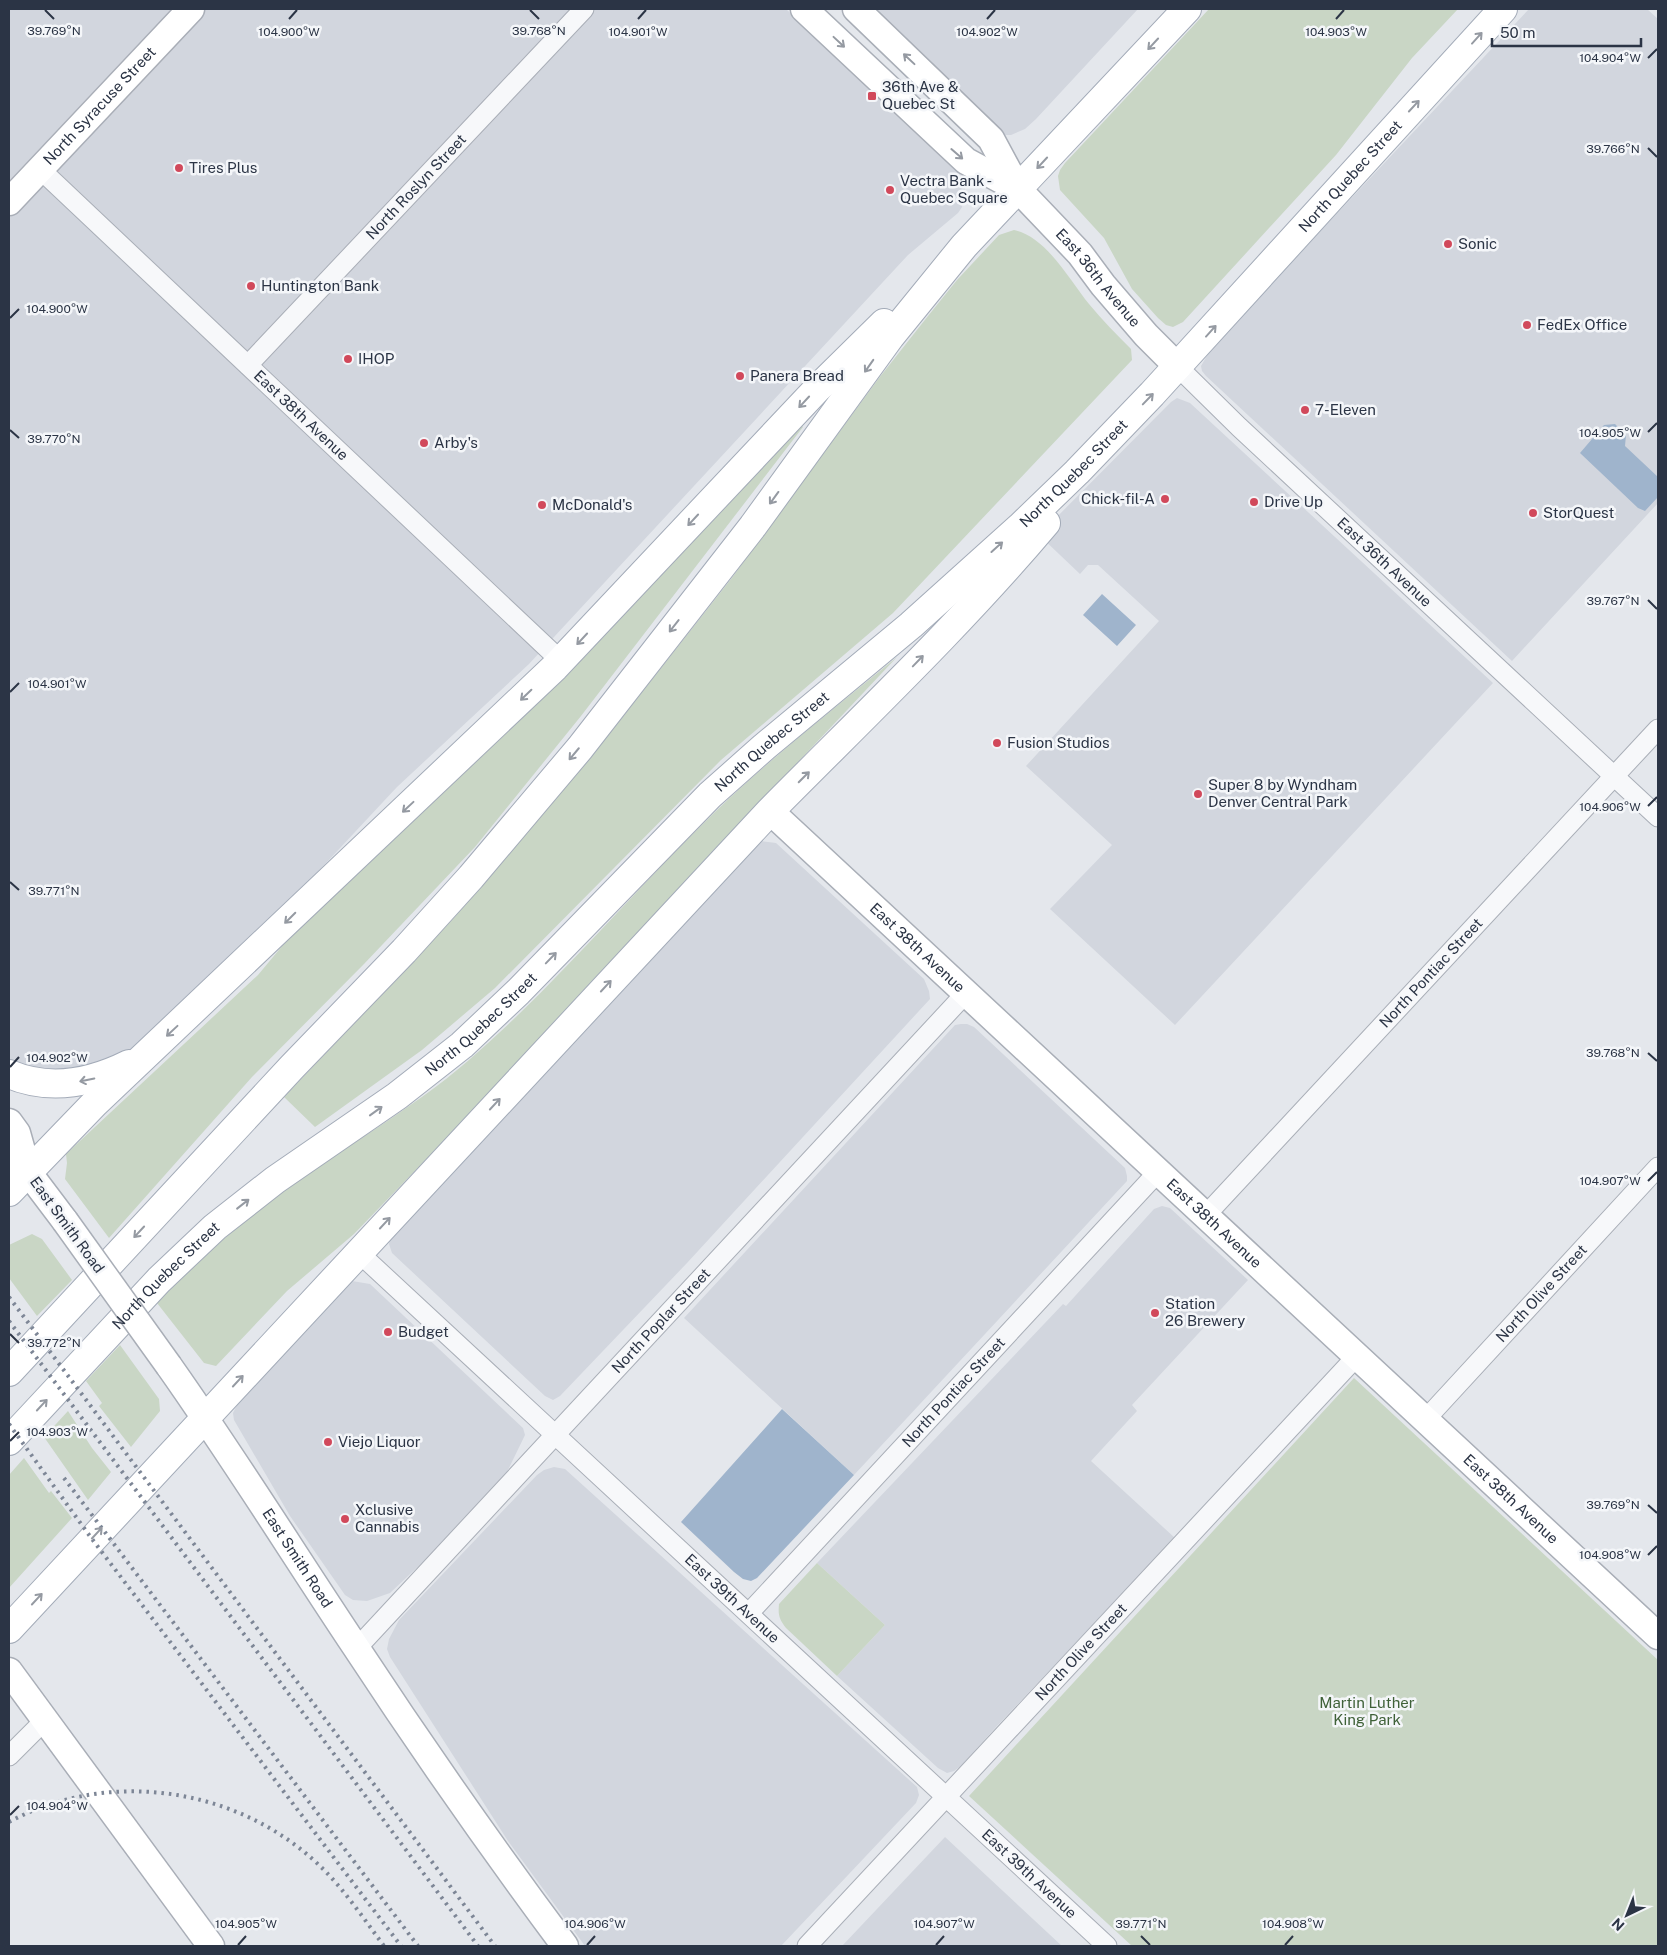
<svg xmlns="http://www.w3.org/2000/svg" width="1667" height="1955" viewBox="0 0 1667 1955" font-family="'Public Sans',sans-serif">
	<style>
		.built { fill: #d2d6de }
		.green { fill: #c9d6c5 }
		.water { fill: #9fb4cc }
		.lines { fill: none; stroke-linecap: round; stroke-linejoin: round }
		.street-casing { stroke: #a9aeb7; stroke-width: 21 }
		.secondary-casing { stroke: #a9aeb7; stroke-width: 29 }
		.primary-casing { stroke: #a3abb8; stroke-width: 30 }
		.street { stroke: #f7f8fa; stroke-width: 19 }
		.secondary { stroke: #fff; stroke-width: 26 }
		.primary { stroke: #fff; stroke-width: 28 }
		.rail { stroke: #7d8696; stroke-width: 4; stroke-dasharray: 2.5 5; stroke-linecap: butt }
		.secondary-bridge-casing { stroke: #a9aeb7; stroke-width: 29; stroke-linecap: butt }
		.secondary-bridge { stroke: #fff; stroke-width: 26 }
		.oneway { stroke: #959aa2 }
		.ticks { fill: none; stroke: #2b3445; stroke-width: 2 }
		.poi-dot { fill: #d1495b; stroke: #f4f6f9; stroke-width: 2 }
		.labels { text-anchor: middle; stroke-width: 5; stroke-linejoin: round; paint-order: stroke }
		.poi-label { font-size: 15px; fill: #2b3445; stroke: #f4f6f9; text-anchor: start }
		.street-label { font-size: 15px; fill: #2b3445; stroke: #f4f6f9 }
		.park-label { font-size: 15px; fill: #3f6138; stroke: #f4f6f9 }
		.ticks-label { font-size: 12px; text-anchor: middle; fill: #2b3445; stroke: #f4f6f9; stroke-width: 5; stroke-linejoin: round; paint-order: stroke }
	</style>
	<rect width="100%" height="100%" fill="#e4e7ec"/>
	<path class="built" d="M9,9H786L953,166L959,173L965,188L962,207L958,213L908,255L529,664L397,787L299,892L131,1051L74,1076L9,1065Z
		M870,9H1138L1036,119L1025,129L1011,135H1005L998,129Z
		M1529,9H1647L1658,19V503L1512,661L1206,376L1202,371L1201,366L1208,354L1327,224Z
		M1177,398L1190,403L1493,683L1175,1025L1050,909L1112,845L1026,766L1159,621L1098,565H1088L1080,574L1039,535L1171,402Z
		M761,841L776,843L924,979L929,991L930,999L687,1263L560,1396L553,1400L545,1396L392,1253L389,1244L391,1236L754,844Z
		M961,1024H967L974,1027L1125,1168L1127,1176V1181L854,1475L684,1318L955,1025Z
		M1162,1206L1170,1208L1248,1280L1132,1405L1137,1411L1091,1461L1175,1538L996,1727L961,1766L954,1771L947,1773L938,1768L837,1676L885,1625L817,1563L1063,1304L1066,1306L1154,1209Z
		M352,1281L370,1284L523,1428L525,1435L507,1472L425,1560L390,1593L367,1601L353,1600L345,1595L290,1516L234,1420L233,1413L239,1401L289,1345Z
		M554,1467L565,1469L917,1787L919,1795L916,1803L781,1946H585L508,1841L390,1657L387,1649L389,1639L399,1620L537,1475L544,1470Z
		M945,1837L1062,1946H842Z"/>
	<path class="green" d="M1209,9H1458L1412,58L1336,155L1183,322L1173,327L1166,325L1158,318L1132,289L1104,238L1060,190L1058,176L1060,170L1065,163Z
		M1014,230C1046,236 1070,281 1089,304C1102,320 1117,335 1131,349L1132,360L893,613L721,760L495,988L422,1050L315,1127L284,1097L452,920L535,823L621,719L731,579L879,378L928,316L957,280L999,235Z
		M796,420L803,427L581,716L475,847L364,964L252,1077L109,1238L65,1179L67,1163L66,1154L258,975L318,903Z
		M897,657L593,980L466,1118L354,1234L287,1291L216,1366L204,1363L157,1303C194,1265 232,1229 275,1197C338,1150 409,1112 469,1060C558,983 632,892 716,811C773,756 836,707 897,657Z
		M32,1234L42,1239L72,1280L37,1316L9,1278V1245Z
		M120,1345L159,1399L160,1411L131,1447L99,1406L102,1403L86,1381Z
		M1354,1378L1658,1660V1946H1132L969,1796Z
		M68,1411L92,1448L111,1472L88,1500L44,1437Z
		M24,1458L49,1493L51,1491L72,1518L9,1588V1475Z
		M817,1563L885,1625L837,1676L786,1628C779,1619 778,1615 779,1604Z"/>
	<path class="water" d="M1615,424L1626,435L1625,446L1658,477V497L1645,511L1638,508L1580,453L1604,425Z
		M1102,594L1136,625L1117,646L1083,615Z
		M782,1409L854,1475L757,1578L751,1581L743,1579L734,1572L681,1522Z"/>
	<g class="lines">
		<g class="street-casing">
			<g id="street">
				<path id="s1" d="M40,169L561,661"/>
				<path id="s2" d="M248,365L584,9"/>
				<path id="s3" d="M1178,367L1239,427L1658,817"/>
				<path id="s4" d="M1205,1216L1658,729"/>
				<path id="s5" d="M358,1252L1107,1946"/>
				<path id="s6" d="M1425,1420L1658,1167"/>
				<path id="s7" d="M749,1613L1158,1172"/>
				<path id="s8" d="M356,1649L966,993"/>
				<path d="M9,1756L45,1720"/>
				<path id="s9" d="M807,1946L1357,1356"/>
			</g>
		</g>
		<g class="secondary-casing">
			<g id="secondary">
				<path d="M804,9L966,161L1018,189"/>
				<path id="s10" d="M856,9L991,139L1018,189L1080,254L1103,285L1146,335L1178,367"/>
				<path id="s11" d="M9,202L191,9"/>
				<path id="s12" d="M770,811L1658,1636"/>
				<path d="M9,1122L17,1133L28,1172"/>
				<path d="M9,1156L28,1172L65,1221"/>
				<path id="s13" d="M169,1366C234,1458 293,1553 355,1646C422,1748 492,1848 565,1946"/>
				<path d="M9,1671L211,1946"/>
			</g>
		</g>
		<g class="primary-casing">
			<g id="primary">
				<path d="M9,1074C49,1091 91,1083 129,1064"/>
				<path d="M9,1192L95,1103L555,667L818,388L884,323"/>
				<path d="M9,1372L292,1067L404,951L471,877L580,748L753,526L890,337L964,246L1187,9"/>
				<path id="s14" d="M9,1441L159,1280L215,1227L275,1180L397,1096L462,1045L518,992L710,795L764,747L911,625L1020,527L1077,472L1152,394L1503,9"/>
				<path d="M9,1629L770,811C863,717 960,625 1046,523"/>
			</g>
		</g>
		<use href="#street" class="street"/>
		<use href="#secondary" class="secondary"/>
		<use href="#primary" class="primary"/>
		<path class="rail" d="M9,1297L495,1946
			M9,1321L478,1946
			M9,1424L92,1539L401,1946
			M64,1478L418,1946
			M9,1822C109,1768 238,1787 320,1866C344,1889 364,1919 384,1946"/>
		<g class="secondary-bridge-casing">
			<path id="secondary-bridge" d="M65,1221L169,1366"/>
		</g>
		<use href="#secondary-bridge" class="secondary-bridge"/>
	</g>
	<defs><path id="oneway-shaft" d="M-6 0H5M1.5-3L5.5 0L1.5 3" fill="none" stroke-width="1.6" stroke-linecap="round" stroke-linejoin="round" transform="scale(1.25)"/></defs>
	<g class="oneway">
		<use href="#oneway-shaft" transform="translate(1477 38) rotate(-48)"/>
		<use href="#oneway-shaft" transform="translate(839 42) rotate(43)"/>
		<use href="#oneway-shaft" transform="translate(1153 44) rotate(133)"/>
		<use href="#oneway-shaft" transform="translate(909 59) rotate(-137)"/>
		<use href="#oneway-shaft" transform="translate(1414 106) rotate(-47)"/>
		<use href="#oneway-shaft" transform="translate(957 154) rotate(41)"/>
		<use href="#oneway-shaft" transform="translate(1042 163) rotate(133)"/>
		<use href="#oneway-shaft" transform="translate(1211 331) rotate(-48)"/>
		<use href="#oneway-shaft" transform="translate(869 366) rotate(125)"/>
		<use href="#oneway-shaft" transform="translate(1148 399) rotate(-46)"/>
		<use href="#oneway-shaft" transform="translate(804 402) rotate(133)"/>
		<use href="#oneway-shaft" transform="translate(774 498) rotate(126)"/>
		<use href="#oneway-shaft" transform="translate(693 520) rotate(133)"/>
		<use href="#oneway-shaft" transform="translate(997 547) rotate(-42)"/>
		<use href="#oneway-shaft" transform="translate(674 626) rotate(128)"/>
		<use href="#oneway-shaft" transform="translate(582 639) rotate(133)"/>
		<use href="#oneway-shaft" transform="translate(918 661) rotate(-46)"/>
		<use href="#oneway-shaft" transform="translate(526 695) rotate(136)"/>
		<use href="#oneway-shaft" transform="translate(574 754) rotate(130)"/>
		<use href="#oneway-shaft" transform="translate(804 777) rotate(-45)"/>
		<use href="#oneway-shaft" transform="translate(408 807) rotate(137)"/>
		<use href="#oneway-shaft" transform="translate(290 918) rotate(135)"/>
		<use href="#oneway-shaft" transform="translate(551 958) rotate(-46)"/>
		<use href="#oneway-shaft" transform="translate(606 986) rotate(-47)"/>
		<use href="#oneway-shaft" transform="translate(172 1031) rotate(137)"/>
		<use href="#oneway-shaft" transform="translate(87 1080) rotate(168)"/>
		<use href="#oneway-shaft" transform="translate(495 1104) rotate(-47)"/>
		<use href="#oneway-shaft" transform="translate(376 1111) rotate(-36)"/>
		<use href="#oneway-shaft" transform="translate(243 1204) rotate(-38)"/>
		<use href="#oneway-shaft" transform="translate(385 1223) rotate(-47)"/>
		<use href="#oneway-shaft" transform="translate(139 1232) rotate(133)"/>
		<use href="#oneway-shaft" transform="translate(238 1381) rotate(-47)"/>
		<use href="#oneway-shaft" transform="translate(42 1405) rotate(-47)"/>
		<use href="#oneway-shaft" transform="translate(97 1533) rotate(-47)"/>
		<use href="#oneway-shaft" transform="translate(37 1599) rotate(-47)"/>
	</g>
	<path class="ticks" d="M45,10L54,19M530,10L539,19M289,19L297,10M638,19L646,10M987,19L995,10M1336,19L1344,10M1648,58L1657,49M1648,148L1657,157M10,318L19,309M10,430L19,438M1648,432L1657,423M1648,600L1657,609M10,692L19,683M1648,806L1657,797M10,882L19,890M1648,1053L1657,1061M10,1067L19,1057M1648,1181L1657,1172M10,1334L19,1343M10,1441L19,1432M1648,1505L1657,1513M1648,1555L1657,1546M10,1815L19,1806M1141,1936L1150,1945M238,1945L246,1936M587,1945L595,1936M936,1945L944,1936M1285,1945L1293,1936"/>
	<g class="poi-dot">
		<rect x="867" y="91" width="10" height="10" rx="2.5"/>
		<circle cx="179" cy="168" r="5"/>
		<circle cx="890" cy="190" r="5"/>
		<circle cx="1448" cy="244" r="5"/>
		<circle cx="251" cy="286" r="5"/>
		<circle cx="1527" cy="325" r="5"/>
		<circle cx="348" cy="359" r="5"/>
		<circle cx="740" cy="376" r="5"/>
		<circle cx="1305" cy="410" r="5"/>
		<circle cx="424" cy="443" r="5"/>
		<circle cx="1165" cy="499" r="5"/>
		<circle cx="1254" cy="502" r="5"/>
		<circle cx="542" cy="505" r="5"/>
		<circle cx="1533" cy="513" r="5"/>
		<circle cx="997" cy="743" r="5"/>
		<circle cx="1198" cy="794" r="5"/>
		<circle cx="1155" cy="1313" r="5"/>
		<circle cx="388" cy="1332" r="5"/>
		<circle cx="328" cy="1442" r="5"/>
		<circle cx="345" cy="1519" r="5"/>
	</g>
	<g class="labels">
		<g class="poi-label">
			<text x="882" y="92">36th Ave &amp;<tspan x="882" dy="17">Quebec St</tspan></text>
			<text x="189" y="173">Tires Plus</text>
			<text x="900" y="186">Vectra Bank -<tspan x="900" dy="17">Quebec Square</tspan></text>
			<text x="1458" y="249">Sonic</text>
			<text x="261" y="291">Huntington Bank</text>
			<text x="1537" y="330">FedEx Office</text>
			<text x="358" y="364">IHOP</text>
			<text x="750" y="381">Panera Bread</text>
			<text x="1315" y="415">7-Eleven</text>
			<text x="434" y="448">Arby's</text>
			<text x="1155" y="504" text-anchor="end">Chick-fil-A</text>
			<text x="1264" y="507">Drive Up</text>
			<text x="552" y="510">McDonald's</text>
			<text x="1543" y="518">StorQuest</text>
			<text x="1007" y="748">Fusion Studios</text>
			<text x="1208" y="790">Super 8 by Wyndham<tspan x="1208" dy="17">Denver Central Park</tspan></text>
			<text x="1165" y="1309">Station<tspan x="1165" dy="17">26 Brewery</tspan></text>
			<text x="398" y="1337">Budget</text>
			<text x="338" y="1447">Viejo Liquor</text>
			<text x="355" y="1515">Xclusive<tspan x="355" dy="17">Cannabis</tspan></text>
		</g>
		<g class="street-label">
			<text dy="5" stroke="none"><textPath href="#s11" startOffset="132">North Syracuse Street</textPath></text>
			<text dy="5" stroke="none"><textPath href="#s14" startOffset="1848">North Quebec Street</textPath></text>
			<text dy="5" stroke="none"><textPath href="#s2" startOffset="245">North Roslyn Street</textPath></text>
			<text dy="5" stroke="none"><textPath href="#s10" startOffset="364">East 36th Avenue</textPath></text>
			<text dy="5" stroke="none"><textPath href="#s1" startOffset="359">East 38th Avenue</textPath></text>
			<text dy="5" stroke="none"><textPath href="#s14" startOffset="1442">North Quebec Street</textPath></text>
			<text dy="5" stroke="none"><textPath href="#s3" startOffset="284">East 36th Avenue</textPath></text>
			<text dy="5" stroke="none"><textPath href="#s14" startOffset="1038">North Quebec Street</textPath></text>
			<text dy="5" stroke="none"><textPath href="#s12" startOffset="201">East 38th Avenue</textPath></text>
			<text dy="5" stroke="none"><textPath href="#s4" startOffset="332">North Pontiac Street</textPath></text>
			<text dy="5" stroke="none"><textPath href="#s14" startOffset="632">North Quebec Street</textPath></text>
			<text dy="5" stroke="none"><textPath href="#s12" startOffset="606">East 38th Avenue</textPath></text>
			<text transform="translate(67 1225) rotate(54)" y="5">East Smith Road</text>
			<text dy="5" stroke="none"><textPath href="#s14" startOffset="228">North Quebec Street</textPath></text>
			<text dy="5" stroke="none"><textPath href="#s6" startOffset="172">North Olive Street</textPath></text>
			<text dy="5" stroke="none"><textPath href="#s8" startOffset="448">North Poplar Street</textPath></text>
			<text dy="5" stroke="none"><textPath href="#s7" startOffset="301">North Pontiac Street</textPath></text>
			<text dy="5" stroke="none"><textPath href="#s12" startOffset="1011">East 38th Avenue</textPath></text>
			<text dy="5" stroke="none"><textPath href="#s13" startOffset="231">East Smith Road</textPath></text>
			<text dy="5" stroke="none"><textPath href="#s5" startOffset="510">East 39th Avenue</textPath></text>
			<text dy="5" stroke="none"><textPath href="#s9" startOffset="402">North Olive Street</textPath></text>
			<text dy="5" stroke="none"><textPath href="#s5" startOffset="915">East 39th Avenue</textPath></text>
		</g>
		<g class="park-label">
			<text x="1367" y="1708">Martin Luther<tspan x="1367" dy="17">King Park</tspan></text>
		</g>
	</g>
	<g class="ticks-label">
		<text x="54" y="35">39.769°N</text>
		<text x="539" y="35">39.768°N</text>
		<text x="289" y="36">104.900°W</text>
		<text x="638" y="36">104.901°W</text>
		<text x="987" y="36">104.902°W</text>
		<text x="1336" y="36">104.903°W</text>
		<text x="1610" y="62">104.904°W</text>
		<text x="1613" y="153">39.766°N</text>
		<text x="57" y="313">104.900°W</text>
		<text x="1610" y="437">104.905°W</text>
		<text x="54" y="443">39.770°N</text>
		<text x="1613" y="605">39.767°N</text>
		<text x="57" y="688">104.901°W</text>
		<text x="1610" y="811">104.906°W</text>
		<text x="54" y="895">39.771°N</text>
		<text x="1613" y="1057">39.768°N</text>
		<text x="57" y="1062">104.902°W</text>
		<text x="1610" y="1185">104.907°W</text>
		<text x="54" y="1347">39.772°N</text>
		<text x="57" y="1436">104.903°W</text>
		<text x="1613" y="1509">39.769°N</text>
		<text x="1610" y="1559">104.908°W</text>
		<text x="57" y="1810">104.904°W</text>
		<text x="246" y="1928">104.905°W</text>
		<text x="595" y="1928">104.906°W</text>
		<text x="944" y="1928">104.907°W</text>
		<text x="1293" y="1928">104.908°W</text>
		<text x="1141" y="1928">39.771°N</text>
	</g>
	<rect width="1667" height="1955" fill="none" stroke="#2b3445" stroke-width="20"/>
	<g transform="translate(1627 1915) rotate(223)" stroke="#f4f6f9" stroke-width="4" paint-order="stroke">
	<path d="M0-4L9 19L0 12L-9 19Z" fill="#2b3445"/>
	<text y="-8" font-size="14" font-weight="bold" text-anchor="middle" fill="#2b3445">N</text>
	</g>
	<path d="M1492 38v8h149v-8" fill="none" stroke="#2b3445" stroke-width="2.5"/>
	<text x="1500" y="38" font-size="15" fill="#2b3445" stroke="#f4f6f9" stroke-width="4" paint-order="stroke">50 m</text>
</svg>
